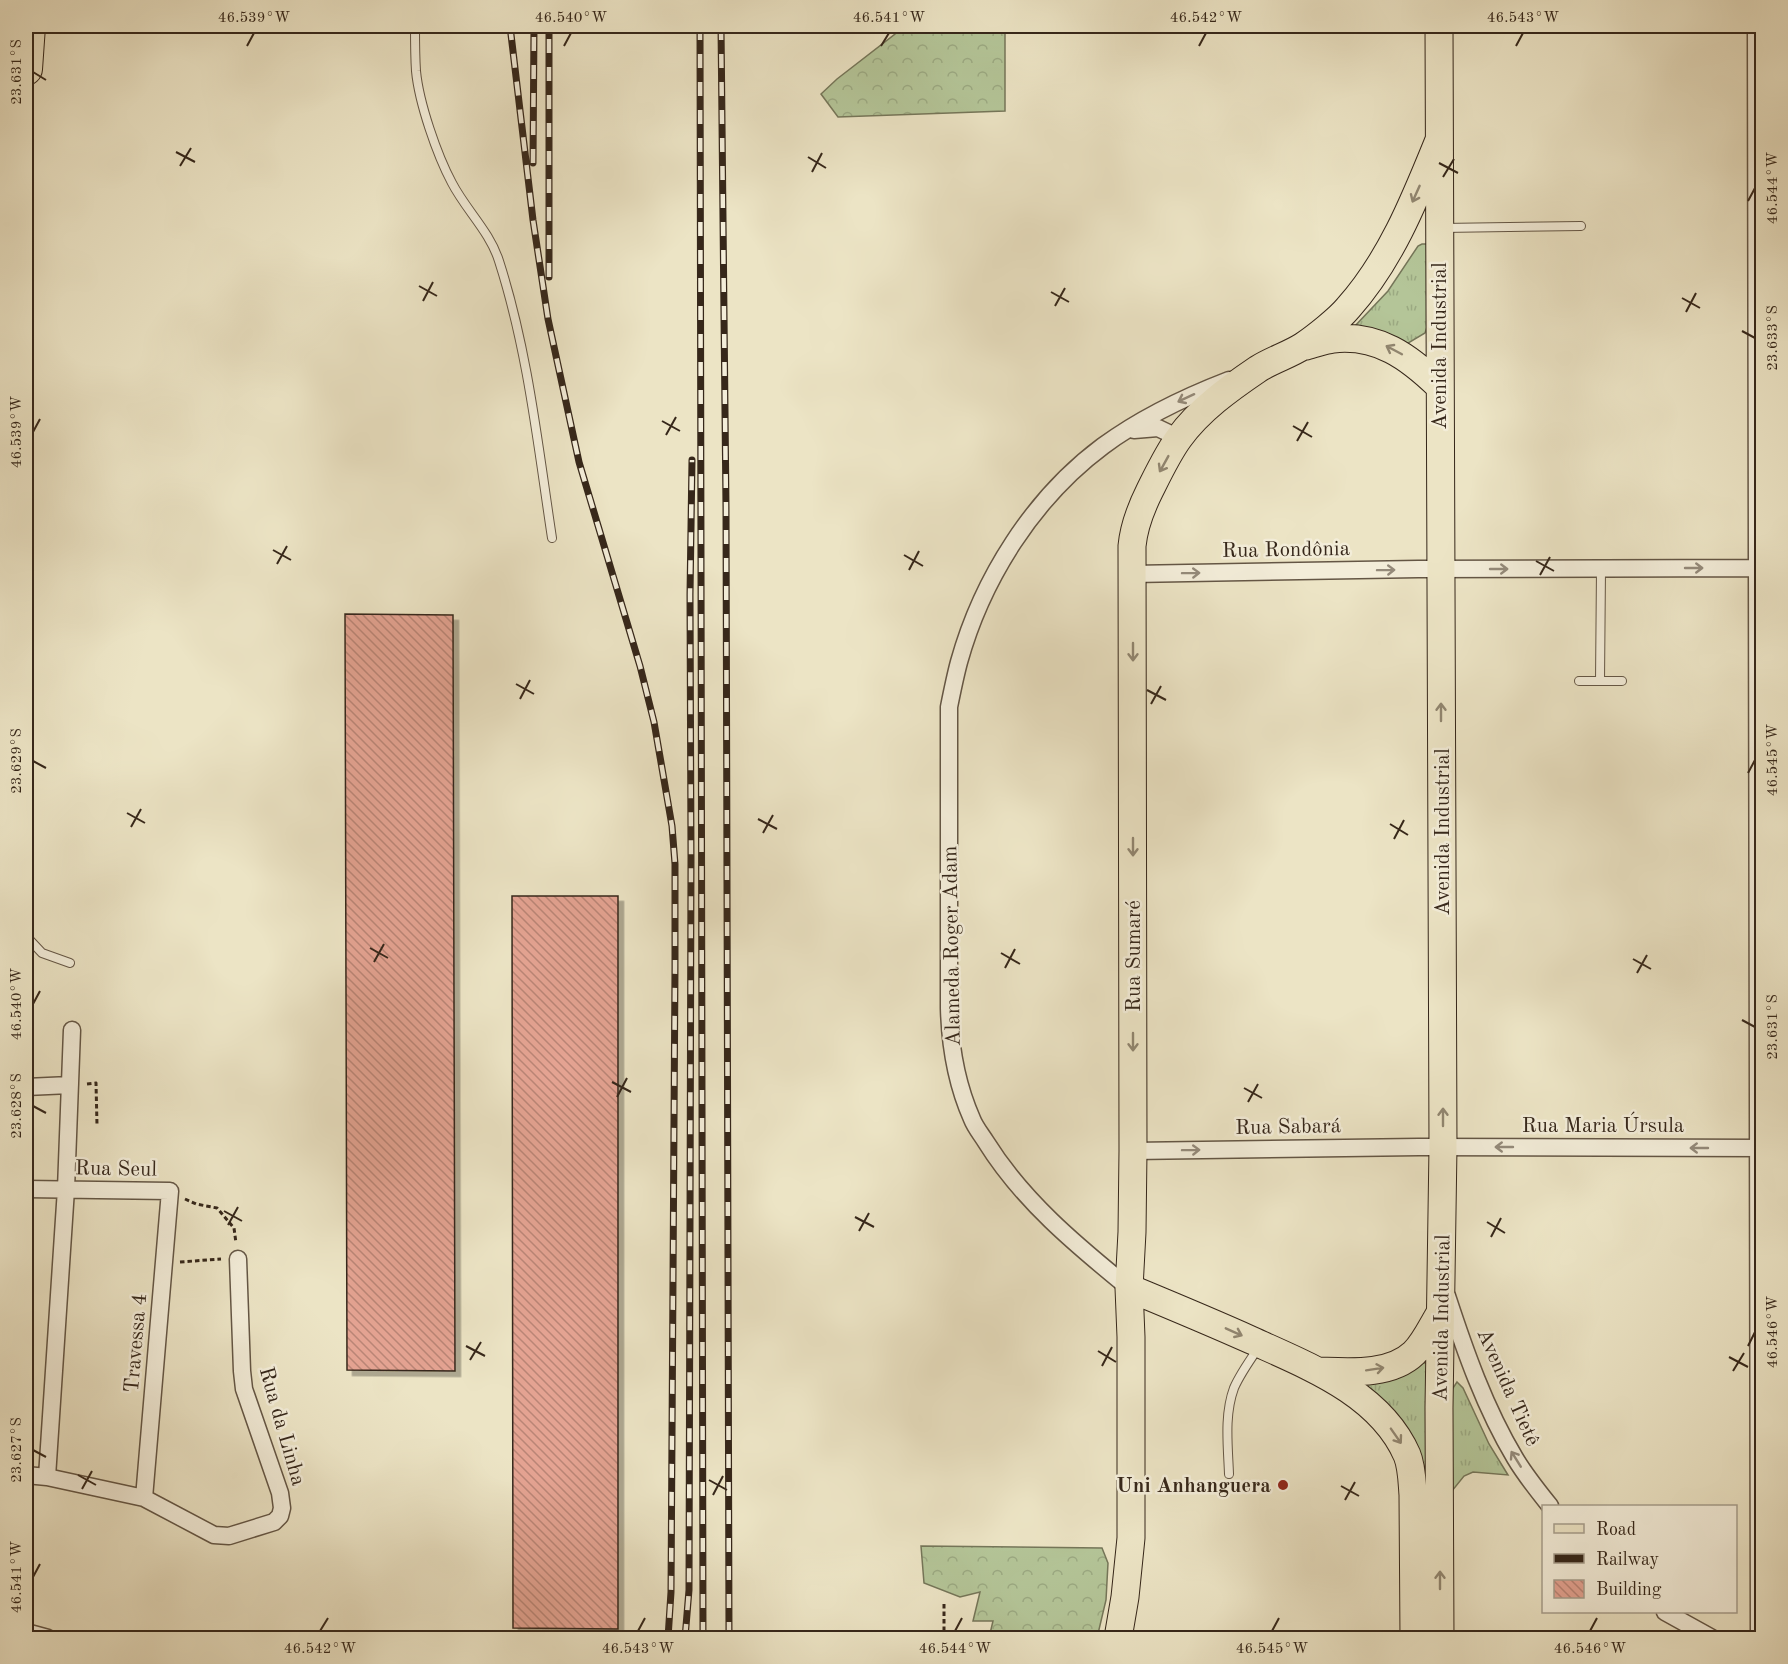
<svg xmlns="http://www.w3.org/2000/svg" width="1788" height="1664" viewBox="0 0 1788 1664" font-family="'Old Standard TT',serif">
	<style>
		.grass { fill: url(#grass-tufts); stroke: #757659; stroke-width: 1.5 }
		.forest { fill: url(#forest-crowns); stroke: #757659; stroke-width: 1.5 }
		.building { fill: url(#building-back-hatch); stroke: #36271a; stroke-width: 1.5; filter: url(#shadow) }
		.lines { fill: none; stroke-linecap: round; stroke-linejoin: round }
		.lane-casing { stroke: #645645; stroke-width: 10 }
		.street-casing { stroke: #645645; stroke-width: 19 }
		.primary-casing { stroke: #36271a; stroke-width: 29 }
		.highway-casing { stroke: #36271a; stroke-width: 34 }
		.path { stroke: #36271a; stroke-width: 3; stroke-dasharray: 4.5 3; stroke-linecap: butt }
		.lane { stroke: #f3edd9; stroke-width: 8 }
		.street { stroke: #f3edd9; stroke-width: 16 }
		.primary { stroke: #ece4c5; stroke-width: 27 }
		.highway { stroke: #ece4c5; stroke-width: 32 }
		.rail-casing { stroke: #36271a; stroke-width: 7 }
		.rail { stroke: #f3edd9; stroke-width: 4.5; stroke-dasharray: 14; stroke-linecap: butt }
		.oneway { stroke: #918670 }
		.oneway2 { stroke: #948a7a }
		.ticks { fill: none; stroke: #36271a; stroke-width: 2 }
		.poi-dot { fill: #8f2418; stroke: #f3edd9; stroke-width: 2 }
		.labels { text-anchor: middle; stroke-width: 5; stroke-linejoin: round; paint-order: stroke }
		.street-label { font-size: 21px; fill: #36271a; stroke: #f3edd9 }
		.poi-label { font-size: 21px; font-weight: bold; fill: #36271a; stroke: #f3edd9; text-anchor: end }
		.neatline { fill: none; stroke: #36271a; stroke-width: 2 }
		.ticks-label { font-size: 15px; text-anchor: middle; fill: #36271a }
	</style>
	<defs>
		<pattern id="grass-tufts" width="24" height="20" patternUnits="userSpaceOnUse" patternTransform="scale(1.5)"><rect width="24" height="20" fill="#b4c598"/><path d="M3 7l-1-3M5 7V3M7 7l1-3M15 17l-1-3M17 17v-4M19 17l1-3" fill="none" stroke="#9ba982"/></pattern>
		<pattern id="forest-crowns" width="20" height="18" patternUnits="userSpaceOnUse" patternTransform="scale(1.5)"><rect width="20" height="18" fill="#b4c598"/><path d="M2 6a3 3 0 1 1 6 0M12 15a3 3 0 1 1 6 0" fill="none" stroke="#9ba982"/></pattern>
		<pattern id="building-back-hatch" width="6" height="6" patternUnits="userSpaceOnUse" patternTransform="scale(1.5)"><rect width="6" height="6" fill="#e4a392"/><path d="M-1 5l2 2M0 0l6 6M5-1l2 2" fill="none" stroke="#ba8576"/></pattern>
		<filter id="shadow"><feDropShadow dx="5.5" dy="5.5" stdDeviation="0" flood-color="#0004"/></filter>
	</defs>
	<rect width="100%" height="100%" fill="#ece4c5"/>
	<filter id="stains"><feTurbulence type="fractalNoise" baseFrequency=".00333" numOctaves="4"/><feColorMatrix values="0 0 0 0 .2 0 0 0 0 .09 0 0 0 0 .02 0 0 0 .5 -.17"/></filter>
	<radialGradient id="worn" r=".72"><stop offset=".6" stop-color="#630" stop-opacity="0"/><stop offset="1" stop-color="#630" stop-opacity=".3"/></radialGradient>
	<path class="grass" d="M1422,244H1427V327L1425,333L1405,345L1355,326L1388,291L1418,246Z
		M1423,1362L1429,1365L1433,1494L1424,1495L1356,1382Z
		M1457,1382L1463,1388L1489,1444L1508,1475L1473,1472L1464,1476L1452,1491L1451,1391Z"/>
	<path class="forest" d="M896,26H1005V111L838,117L821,94L837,79L895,34Z
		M921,1546L1102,1548L1108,1563L1106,1600L1097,1638H989L993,1621H973L980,1592L960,1597L924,1583Z"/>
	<path class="building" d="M345,614L453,615L455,1371L347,1370Z
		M512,896H618V1629L513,1628Z"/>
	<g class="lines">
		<g class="lane-casing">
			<path id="lane" d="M415,26C415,41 415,56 416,71C419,103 437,155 452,183C466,210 490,232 499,261C528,351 538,446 552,538
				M1442,228L1581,226
				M26,677L28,650
				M1579,681H1622
				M1600,681L1601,569
				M26,936L42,953L70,963
				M1229,1474C1228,1446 1224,1415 1234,1388C1240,1374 1250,1360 1259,1347"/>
		</g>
		<g class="street-casing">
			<path id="street" d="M1756,26L1759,1638
				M1134,430L1158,428L1179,438
				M1132,574L1418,569L1762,568
				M26,1087L70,1085
				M1133,1151L1419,1147L1762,1148
				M26,1189L170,1191L144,1498
				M1129,1288C1076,1245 1022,1200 986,1142C981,1134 975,1127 972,1119C956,1083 950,1046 949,1008V707C952,692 955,677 959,662C982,579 1033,498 1103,446C1141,418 1185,397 1229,380
				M1447,1296C1465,1351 1485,1408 1515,1458C1525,1475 1538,1491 1550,1506
				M26,1475L47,1477L144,1498L214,1535L229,1536L274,1522L280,1516L282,1508L280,1493L244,1389L242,1371L238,1259
				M47,1477L66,1189L72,1030
				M1665,1612L1712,1638
				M26,1632L48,1638"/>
		</g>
		<g class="primary-casing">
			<path id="primary" d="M1439,26L1443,1147L1439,1408L1440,1638
				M1306,346C1315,344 1324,340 1333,339C1378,334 1409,357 1439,386
				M1129,1288C1170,1305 1211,1322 1251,1340C1308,1366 1380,1393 1407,1455C1412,1467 1412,1482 1413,1495L1414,1638
				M1318,1371C1349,1372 1390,1376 1414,1353C1425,1342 1432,1326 1440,1313
				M1118,1638L1125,1597L1131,1538V1337L1129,1288L1132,1232L1133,1151L1132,546C1134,525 1141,508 1150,490C1159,472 1168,453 1179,438C1199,410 1230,388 1258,369C1272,360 1289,355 1303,346C1315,338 1339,319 1348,308C1391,260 1415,199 1439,140"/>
		</g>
		<g class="highway-casing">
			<path id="highway" d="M26,69L29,26"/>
		</g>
		<path class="path" d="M87,1084L96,1083L97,1125
			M185,1199L196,1204L217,1208L234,1228L236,1243
			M180,1262L221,1259
			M944,1604V1638"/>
		<use href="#lane" class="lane"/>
		<use href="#street" class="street"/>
		<use href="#primary" class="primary"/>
		<use href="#highway" class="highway"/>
		<g class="rail-casing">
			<path id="rail" d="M510,26L533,220L548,319L579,462L640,666L654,722L672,826L675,864V967L671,1592L668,1638
				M700,26L703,1638
				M721,26L726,507L729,1638
				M533,163L534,26
				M549,277V26
				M685,1638L689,1590L691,857L690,595L692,460"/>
		</g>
		<use href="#rail" class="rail"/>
	</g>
	<defs><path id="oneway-shaft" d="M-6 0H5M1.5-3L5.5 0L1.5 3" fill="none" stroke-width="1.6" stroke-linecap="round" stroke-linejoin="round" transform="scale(1.5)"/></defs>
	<g class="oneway">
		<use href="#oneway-shaft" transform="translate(1416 194) rotate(114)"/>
		<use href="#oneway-shaft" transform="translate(1394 350) rotate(-152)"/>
		<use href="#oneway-shaft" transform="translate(1164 464) rotate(119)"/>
		<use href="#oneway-shaft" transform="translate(1133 652) rotate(90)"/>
		<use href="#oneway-shaft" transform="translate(1441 712) rotate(-90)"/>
		<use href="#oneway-shaft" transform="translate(1133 847) rotate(90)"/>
		<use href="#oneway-shaft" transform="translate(1133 1042) rotate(90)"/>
		<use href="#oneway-shaft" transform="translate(1443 1117) rotate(-90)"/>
		<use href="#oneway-shaft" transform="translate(1234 1332) rotate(24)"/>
		<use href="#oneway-shaft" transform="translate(1375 1369) rotate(-9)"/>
		<use href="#oneway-shaft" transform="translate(1396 1436) rotate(55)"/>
		<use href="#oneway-shaft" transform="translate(1440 1580) rotate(-90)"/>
	</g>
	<g class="oneway2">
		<use href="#oneway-shaft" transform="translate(1186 398) rotate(155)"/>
		<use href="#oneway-shaft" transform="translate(1694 568)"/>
		<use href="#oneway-shaft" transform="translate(1499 569)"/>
		<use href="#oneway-shaft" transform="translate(1386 570) rotate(-1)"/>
		<use href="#oneway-shaft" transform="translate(1191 573) rotate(-1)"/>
		<use href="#oneway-shaft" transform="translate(1504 1147) rotate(-180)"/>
		<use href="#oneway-shaft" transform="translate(1699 1148) rotate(-180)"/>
		<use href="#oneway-shaft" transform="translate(1191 1150) rotate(-1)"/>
		<use href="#oneway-shaft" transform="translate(1516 1459) rotate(-122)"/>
	</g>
	<path class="ticks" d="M247,46L254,33M564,46L571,33M881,46L889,33M1199,46L1206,33M1516,46L1523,33M33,72L46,80M176,152L195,162M808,157L826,168M1439,163L1458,173M180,166L191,148M812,172L822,153M1443,177L1454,159M1748,201L1755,188M419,286L437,296M1051,292L1069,302M1682,298L1700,308M423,301L433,282M1055,306L1065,288M1686,312L1696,293M1742,331L1755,338M662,421L680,431M1293,426L1312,437M33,432L40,419M666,435L676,417M1297,441L1308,422M273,550L291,560M904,555L923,566M1536,561L1554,571M277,564L287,546M909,570L919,551M1540,575L1550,557M516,684L534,694M1147,690L1166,700M520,699L530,680M1151,704L1161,686M33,761L46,768M1748,773L1755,760M127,813L145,823M758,819L777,829M1390,824L1408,835M131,827L141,809M763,833L773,815M1394,839L1404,820M370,948L388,958M1001,953L1020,964M1633,959L1651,969M374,962L384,944M1005,968L1015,949M1637,973L1647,955M33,1004L40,991M1742,1020L1755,1027M612,1082L631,1092M1244,1088L1262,1098M617,1097L627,1078M1248,1102L1258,1084M33,1106L46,1113M224,1211L242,1221M855,1217L874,1227M1487,1222L1505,1233M228,1225L238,1207M859,1231L869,1213M1491,1237L1501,1218M466,1346L485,1356M1748,1346L1755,1332M1098,1351L1116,1362M1729,1357L1748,1367M470,1360L481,1342M1102,1366L1112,1347M1733,1371L1744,1353M33,1450L46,1457M78,1475L96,1485M709,1480L727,1490M1341,1486L1359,1496M82,1489L92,1471M713,1495L723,1476M1345,1500L1355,1482M33,1577L40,1564M320,1631L328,1618M638,1631L645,1618M955,1631L962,1618M1272,1631L1279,1618M1590,1631L1597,1618"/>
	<circle class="poi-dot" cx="1283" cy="1485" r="6"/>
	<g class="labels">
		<g class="street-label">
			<text transform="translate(1439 346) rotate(-90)" y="7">Avenida Industrial</text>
			<text transform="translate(1286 549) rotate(-1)" y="7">Rua Rondônia</text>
			<text transform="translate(1442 832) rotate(-90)" y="7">Avenida Industrial</text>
			<text transform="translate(951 946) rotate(-91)" y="7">Alameda Roger Adam</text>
			<text transform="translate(1133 956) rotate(-90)" y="7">Rua Sumaré</text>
			<text x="1603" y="1132">Rua Maria Úrsula</text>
			<text transform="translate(1288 1126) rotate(-1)" y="7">Rua Sabará</text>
			<text transform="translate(116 1168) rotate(1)" y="7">Rua Seul</text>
			<text transform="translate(1441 1318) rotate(-89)" y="7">Avenida Industrial</text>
			<text transform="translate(135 1343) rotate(-85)" y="7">Travessa 4</text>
			<text transform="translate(1509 1387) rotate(66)" y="7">Avenida Tietê</text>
			<text transform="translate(283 1426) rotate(74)" y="7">Rua da Linha</text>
		</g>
		<g class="poi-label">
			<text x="1271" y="1492">Uni Anhanguera</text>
		</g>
	</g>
	<rect width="1788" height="1664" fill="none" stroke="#ece4c5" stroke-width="66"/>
	<rect x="1542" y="1505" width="195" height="108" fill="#f3edd9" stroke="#a79e8d" stroke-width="1.5"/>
	<rect x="1554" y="1524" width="30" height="9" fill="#ece4c5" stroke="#a79e8d" stroke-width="1.5"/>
	<text x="1596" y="1535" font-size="18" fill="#36271a">Road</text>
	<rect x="1554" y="1554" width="30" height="9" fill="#36271a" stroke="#a79e8d" stroke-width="1.5"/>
	<text x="1596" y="1565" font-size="18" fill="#36271a">Railway</text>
	<rect x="1554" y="1580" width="30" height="18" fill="url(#building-back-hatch)" stroke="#a79e8d" stroke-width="1.5"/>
	<text x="1596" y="1595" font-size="18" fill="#36271a">Building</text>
	<rect x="33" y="33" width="1722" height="1598" class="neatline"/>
	<g class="ticks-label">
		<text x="254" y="22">46.539°W</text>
		<text x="571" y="22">46.540°W</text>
		<text x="889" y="22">46.541°W</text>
		<text x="1206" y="22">46.542°W</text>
		<text x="1523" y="22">46.543°W</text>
		<text transform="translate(16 72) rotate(-90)" y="5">23.631°S</text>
		<text transform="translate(1772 188) rotate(-90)" y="5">46.544°W</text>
		<text transform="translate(1772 338) rotate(-90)" y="5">23.633°S</text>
		<text transform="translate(16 432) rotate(-90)" y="5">46.539°W</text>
		<text transform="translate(1772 760) rotate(-90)" y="5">46.545°W</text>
		<text transform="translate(16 761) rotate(-90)" y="5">23.629°S</text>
		<text transform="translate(16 1004) rotate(-90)" y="5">46.540°W</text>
		<text transform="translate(1772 1027) rotate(-90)" y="5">23.631°S</text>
		<text transform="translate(16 1106) rotate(-90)" y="5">23.628°S</text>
		<text transform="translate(1772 1332) rotate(-90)" y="5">46.546°W</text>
		<text transform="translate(16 1450) rotate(-90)" y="5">23.627°S</text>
		<text transform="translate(16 1577) rotate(-90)" y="5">46.541°W</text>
		<text x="320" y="1653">46.542°W</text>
		<text x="638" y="1653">46.543°W</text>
		<text x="955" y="1653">46.544°W</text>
		<text x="1272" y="1653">46.545°W</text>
		<text x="1590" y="1653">46.546°W</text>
	</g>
	<rect width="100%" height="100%" filter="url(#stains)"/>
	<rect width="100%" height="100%" fill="url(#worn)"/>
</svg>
